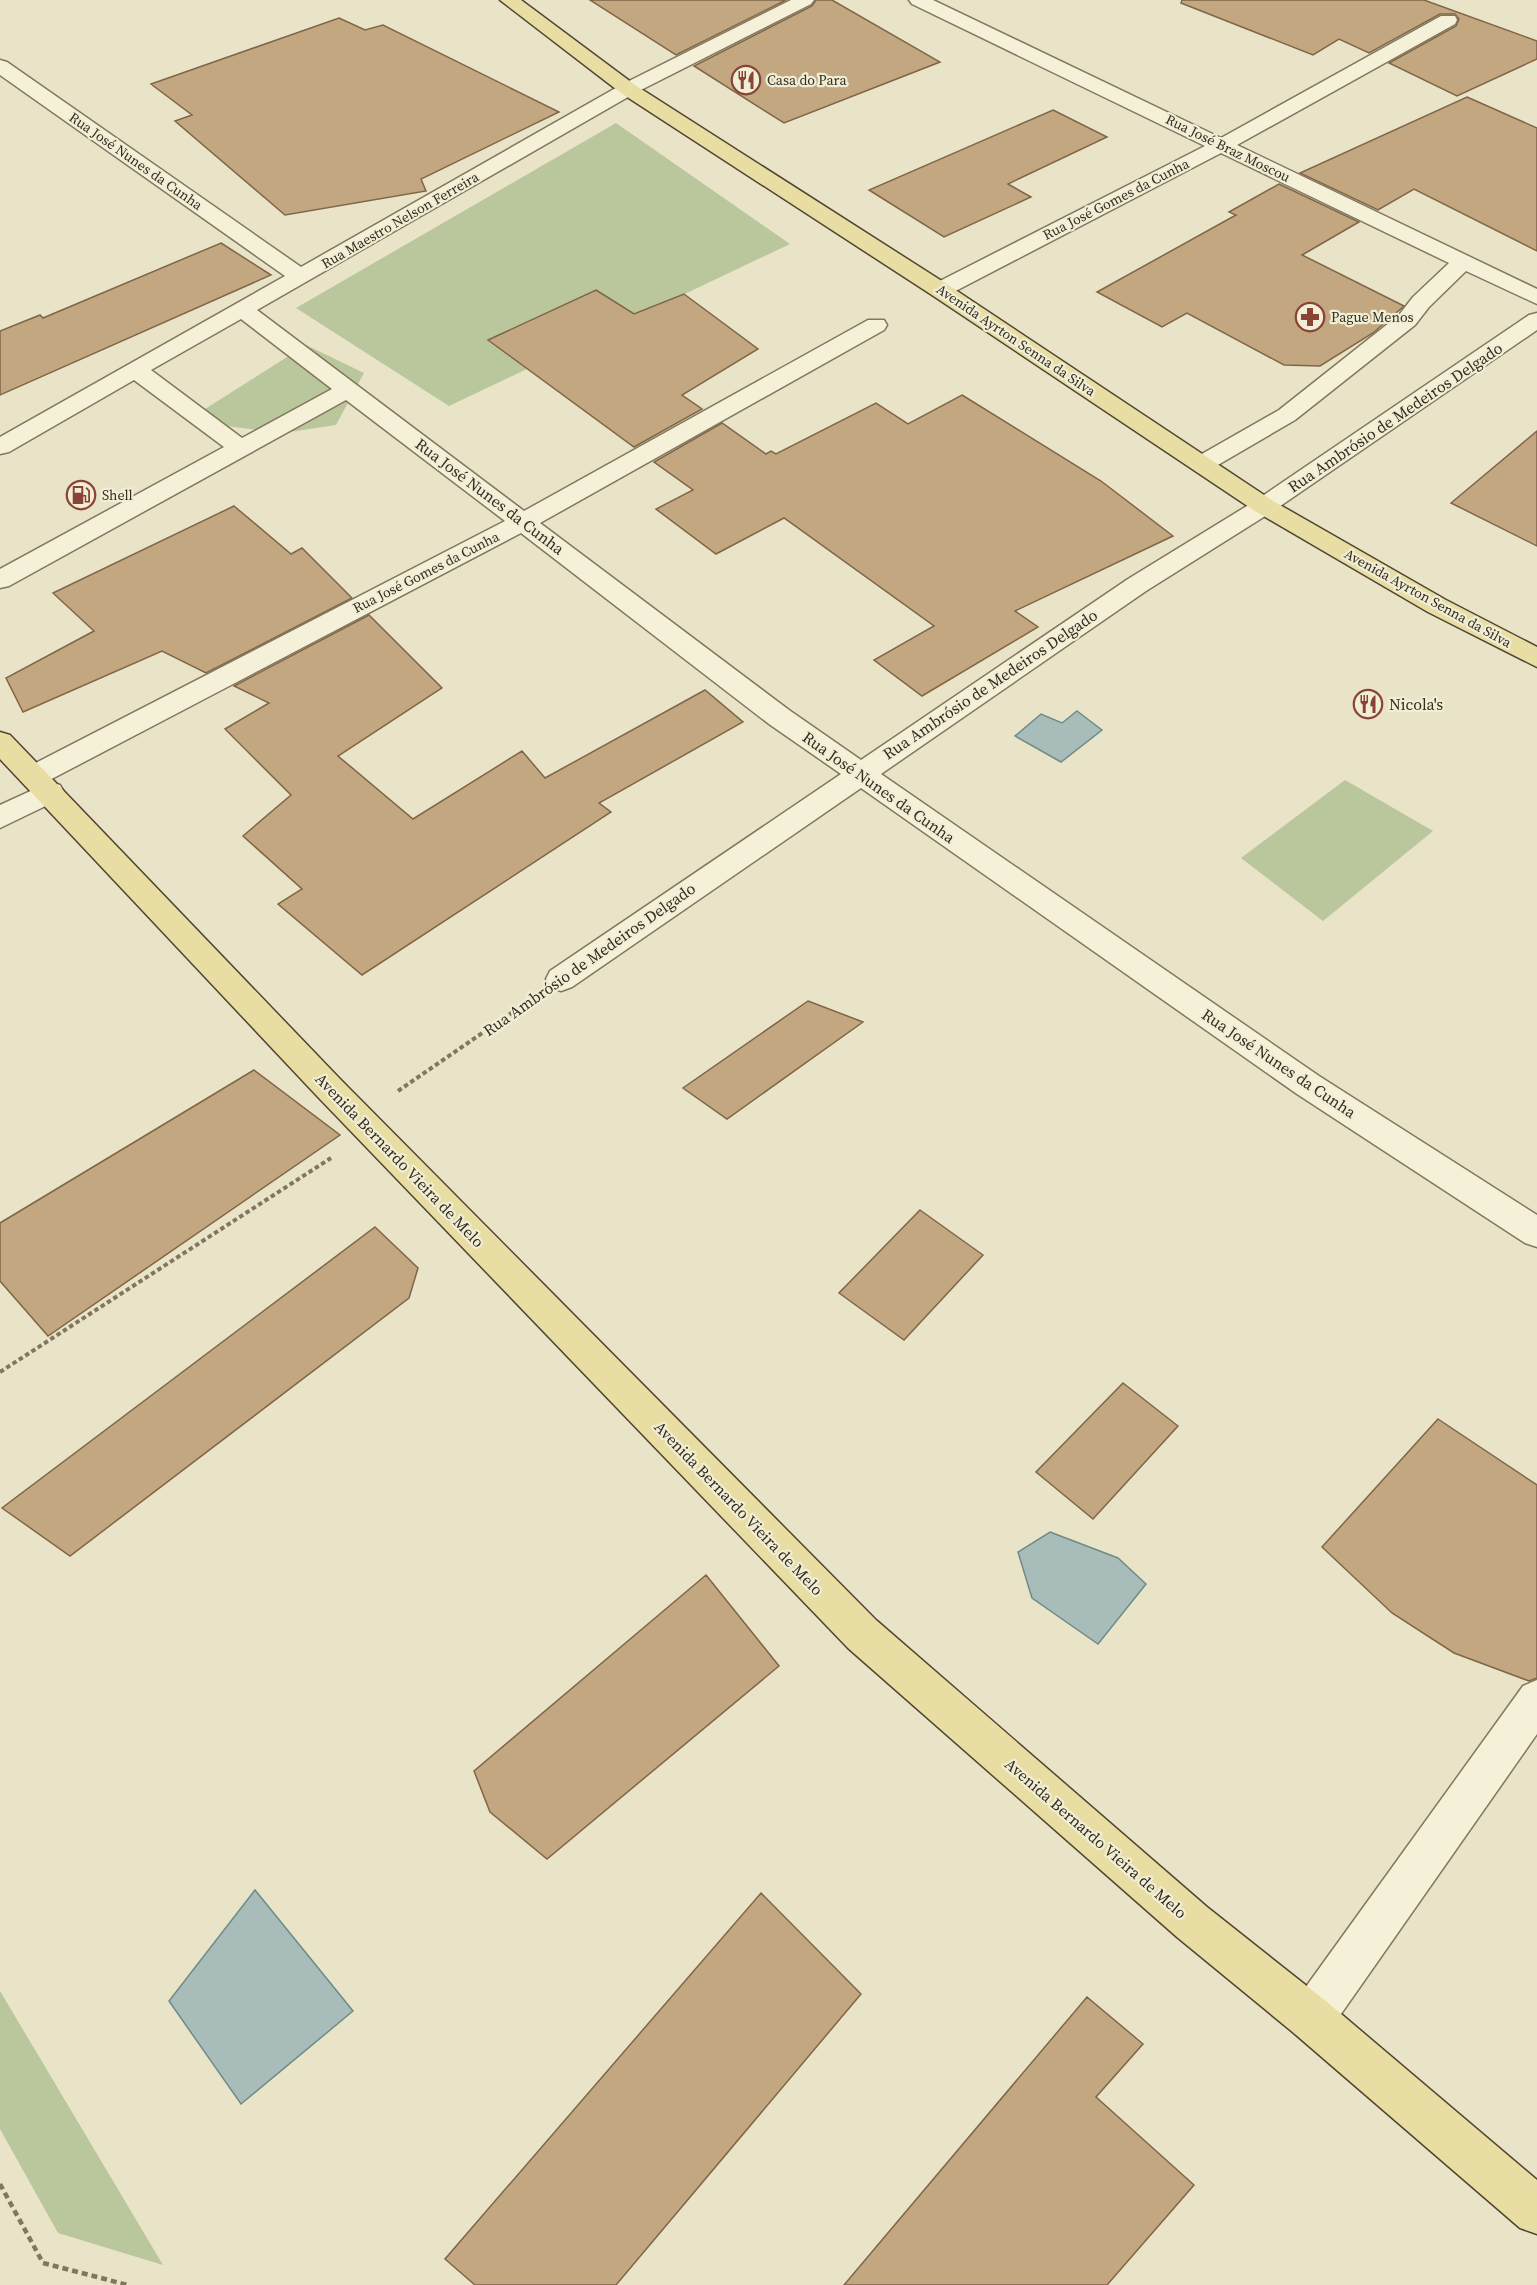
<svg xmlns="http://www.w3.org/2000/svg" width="1537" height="2285" viewBox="0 0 1537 2285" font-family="'Source Serif 4',serif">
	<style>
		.green { fill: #bac69c }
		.water { fill: #a8bdba; stroke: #6f8b88; stroke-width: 1.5 }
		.building { fill: #c3a781; stroke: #7f6647; stroke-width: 1.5 }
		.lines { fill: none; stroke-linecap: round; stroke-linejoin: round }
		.minor-casing { stroke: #82775e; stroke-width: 3 }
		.major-casing { stroke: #514532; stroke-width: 3 }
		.path-far1 { stroke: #82775e; stroke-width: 4; stroke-dasharray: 4.5 3; stroke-linecap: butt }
		.path { stroke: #82775e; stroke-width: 4.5; stroke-dasharray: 6 4; stroke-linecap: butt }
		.minor { fill: #f5f1d9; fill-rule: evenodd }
		.major { fill: #e8dda3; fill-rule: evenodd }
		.labels { text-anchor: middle; stroke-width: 4.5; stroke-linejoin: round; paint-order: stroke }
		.far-poi-label { font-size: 14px; fill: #352d20; stroke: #f1eed6; text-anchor: start }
		.far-street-label { font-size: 14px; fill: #352d20; stroke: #f1eed6 }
		.street-label { font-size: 16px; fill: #352d20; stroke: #f1eed6 }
		.poi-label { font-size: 16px; fill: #352d20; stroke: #f1eed6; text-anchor: start }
	</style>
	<rect width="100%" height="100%" fill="#e9e4c7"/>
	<path class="green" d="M616,123L790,244L449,406L296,308Z
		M306,345L364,373L336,425L283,433L186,421Z
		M1345,780L1433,831L1323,921L1241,858Z
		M0,1991L163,2265L58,2233L0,2129Z"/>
	<path class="water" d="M1077,711L1102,730L1061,762L1015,736L1041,714L1062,723Z
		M1050,1532L1118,1558L1146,1584L1098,1644L1032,1598L1018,1552Z
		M255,1890L353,2011L241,2104L169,2001Z"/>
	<path class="building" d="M590,0H786L676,55Z
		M816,0H832L940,62L784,123L694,66L812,6Z
		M1182,0H1424L1537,41V59L1457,96L1389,63L1456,26L1459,19L1455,14H1440L1369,53L1339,39L1313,55L1181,3Z
		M339,18L365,30L383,25L559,112L421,179L426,191L285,215L175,121L192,115L151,84Z
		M1467,97L1537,128V251L1414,189L1378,210L1300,173Z
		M1053,110L1107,137L1008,184L1031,197L944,237L869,190Z
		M1279,184L1359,222L1302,255L1404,306L1373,333L1320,366L1284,365L1187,313L1162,327L1097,292L1236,215L1229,212Z
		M221,243L271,275L0,395V331L40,315L43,318Z
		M596,290L634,314L684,294L758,349L682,395L702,409L634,447L488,340Z
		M962,395L1101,481L1173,536L1015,611L1038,627L922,696L874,660L934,626L784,518L716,554L656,509L693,490L654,462L722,423L766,454L771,451L776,454L876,403L908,424Z
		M1537,431V546L1451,503Z
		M234,506L291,554L302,548L352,598L206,673L162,651L23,712L6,678L94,631L53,593Z
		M369,615L442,688L338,756L413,819L522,751L545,778L705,690L743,722L599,803L611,812L362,975L278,904L302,889L243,836L291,795L225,729L269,703L234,686Z
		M808,1001L863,1022L727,1119L683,1088Z
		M254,1070L340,1135L48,1336L0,1281V1223Z
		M920,1210L983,1255L904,1340L839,1293Z
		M375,1227L418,1268L409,1298L70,1556L2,1508Z
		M1123,1383L1178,1426L1093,1519L1036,1472Z
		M1438,1419L1537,1485V1678L1529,1681L1454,1653L1392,1613L1322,1547Z
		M706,1575L779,1666L547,1859L490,1812L474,1771Z
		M761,1893L861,1994L616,2285H475L445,2259Z
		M1087,1997L1143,2044L1096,2097L1194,2185L1107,2285H844Z"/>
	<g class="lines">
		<g class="minor-casing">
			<path id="minor" d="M791,0H814L811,4L635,93L257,310L524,511L868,320H884L887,325L884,330L540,523L789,710L861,760L1128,579L1255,501L1529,315L1537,313V330L1273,511L1146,591L881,774L1319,1076L1537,1215V1247L1525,1243L1297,1094L861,788L572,987L561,991L550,987L546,979L550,971L841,774L769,724L521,533L44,783L34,786L24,783L20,776L24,769L505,521L346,400L9,586L0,588V569L224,447L134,380L9,452L0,454V437L285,276L0,75V60L7,62L301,267L621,85ZM241,319L332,389L242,438L151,370Z
				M909,0H933L1221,138L1441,16H1455L1457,20L1455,24L1237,145L1537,289V304L1466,271L1429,307L1415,325L1295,420L1211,469L1202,471L1193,469L1190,464L1193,459L1279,410L1399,315L1413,297L1449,263L1221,153L948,295H932L929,290L932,285L1205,146L912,4Z
				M50,782L60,785L64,792L60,799L0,828V805Z
				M1537,1680V1734L1327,2034L1311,2040L1295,2034L1289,2018L1295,2002L1523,1686Z"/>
		</g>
		<g class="major-casing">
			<path id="major" d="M500,0H521L635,85L948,285L1273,501L1446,600L1537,647V667L1428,612L1255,511L932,295L621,93Z
				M0,732L10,735L340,1079L876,1620L1207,1907L1327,2002L1537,2180V2234L1520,2228L1295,2034L1177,1937L848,1648L318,1097L0,759Z"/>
		</g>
		<path class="path-far1" d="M398,1091L523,1005
			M0,1372L331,1158"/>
		<path class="path" d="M0,2184L43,2263L128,2285"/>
		<use href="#minor" class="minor"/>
		<use href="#major" class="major"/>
	</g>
	<defs>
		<g id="restaurant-ring" transform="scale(1.5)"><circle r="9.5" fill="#f1eed6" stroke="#8a4335" stroke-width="1.5"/><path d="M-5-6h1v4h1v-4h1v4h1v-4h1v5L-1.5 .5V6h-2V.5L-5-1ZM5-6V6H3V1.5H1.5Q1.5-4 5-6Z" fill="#8a4335"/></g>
		<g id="pharmacy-ring" transform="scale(1.5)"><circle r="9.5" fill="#f1eed6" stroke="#8a4335" stroke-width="1.5"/><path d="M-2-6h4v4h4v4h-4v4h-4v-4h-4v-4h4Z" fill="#8a4335"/></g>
		<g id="fuel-ring" transform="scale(1.5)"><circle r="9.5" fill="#f1eed6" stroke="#8a4335" stroke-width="1.5"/><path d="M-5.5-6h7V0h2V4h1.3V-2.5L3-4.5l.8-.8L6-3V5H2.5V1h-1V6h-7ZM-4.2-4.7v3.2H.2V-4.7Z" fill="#8a4335"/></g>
	</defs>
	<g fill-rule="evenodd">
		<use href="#restaurant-ring" x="746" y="80"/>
		<use href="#pharmacy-ring" x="1310" y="317"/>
		<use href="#fuel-ring" x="81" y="495"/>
		<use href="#restaurant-ring" x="1368" y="704"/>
	</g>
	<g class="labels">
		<g class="far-poi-label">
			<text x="767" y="85">Casa do Para</text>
			<text x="1331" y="322">Pague Menos</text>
			<text x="102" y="500">Shell</text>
		</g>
		<g class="far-street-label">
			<text transform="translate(1228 148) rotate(26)" y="5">Rua José Braz Moscou</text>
			<text transform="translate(136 161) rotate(35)" y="5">Rua José Nunes da Cunha</text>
			<text transform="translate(1116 199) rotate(-27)" y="5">Rua José Gomes da Cunha</text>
			<text transform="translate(400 220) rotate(-30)" y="5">Rua Maestro Nelson Ferreira</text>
			<text transform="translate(1016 340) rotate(34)" y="5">Avenida Ayrton Senna da Silva</text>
			<text transform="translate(426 572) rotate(-27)" y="5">Rua José Gomes da Cunha</text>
			<text transform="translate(1428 598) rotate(29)" y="5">Avenida Ayrton Senna da Silva</text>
		</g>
		<g class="street-label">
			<text transform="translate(1395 417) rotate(-34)" y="6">Rua Ambrósio de Medeiros Delgado</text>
			<text transform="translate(490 496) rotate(37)" y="6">Rua José Nunes da Cunha</text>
			<text transform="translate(990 684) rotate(-34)" y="6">Rua Ambrósio de Medeiros Delgado</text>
			<text transform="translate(879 787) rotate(35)" y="6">Rua José Nunes da Cunha</text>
			<text transform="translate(589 959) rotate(-35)" y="6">Rua Ambrósio de Medeiros Delgado</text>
			<text transform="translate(1279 1063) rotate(34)" y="6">Rua José Nunes da Cunha</text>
			<text transform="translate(400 1160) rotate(46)" y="6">Avenida Bernardo Vieira de Melo</text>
			<text transform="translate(739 1508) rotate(46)" y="6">Avenida Bernardo Vieira de Melo</text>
			<text transform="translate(1096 1838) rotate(41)" y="6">Avenida Bernardo Vieira de Melo</text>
		</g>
		<g class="poi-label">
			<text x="1389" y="710">Nicola's</text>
		</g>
	</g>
</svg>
